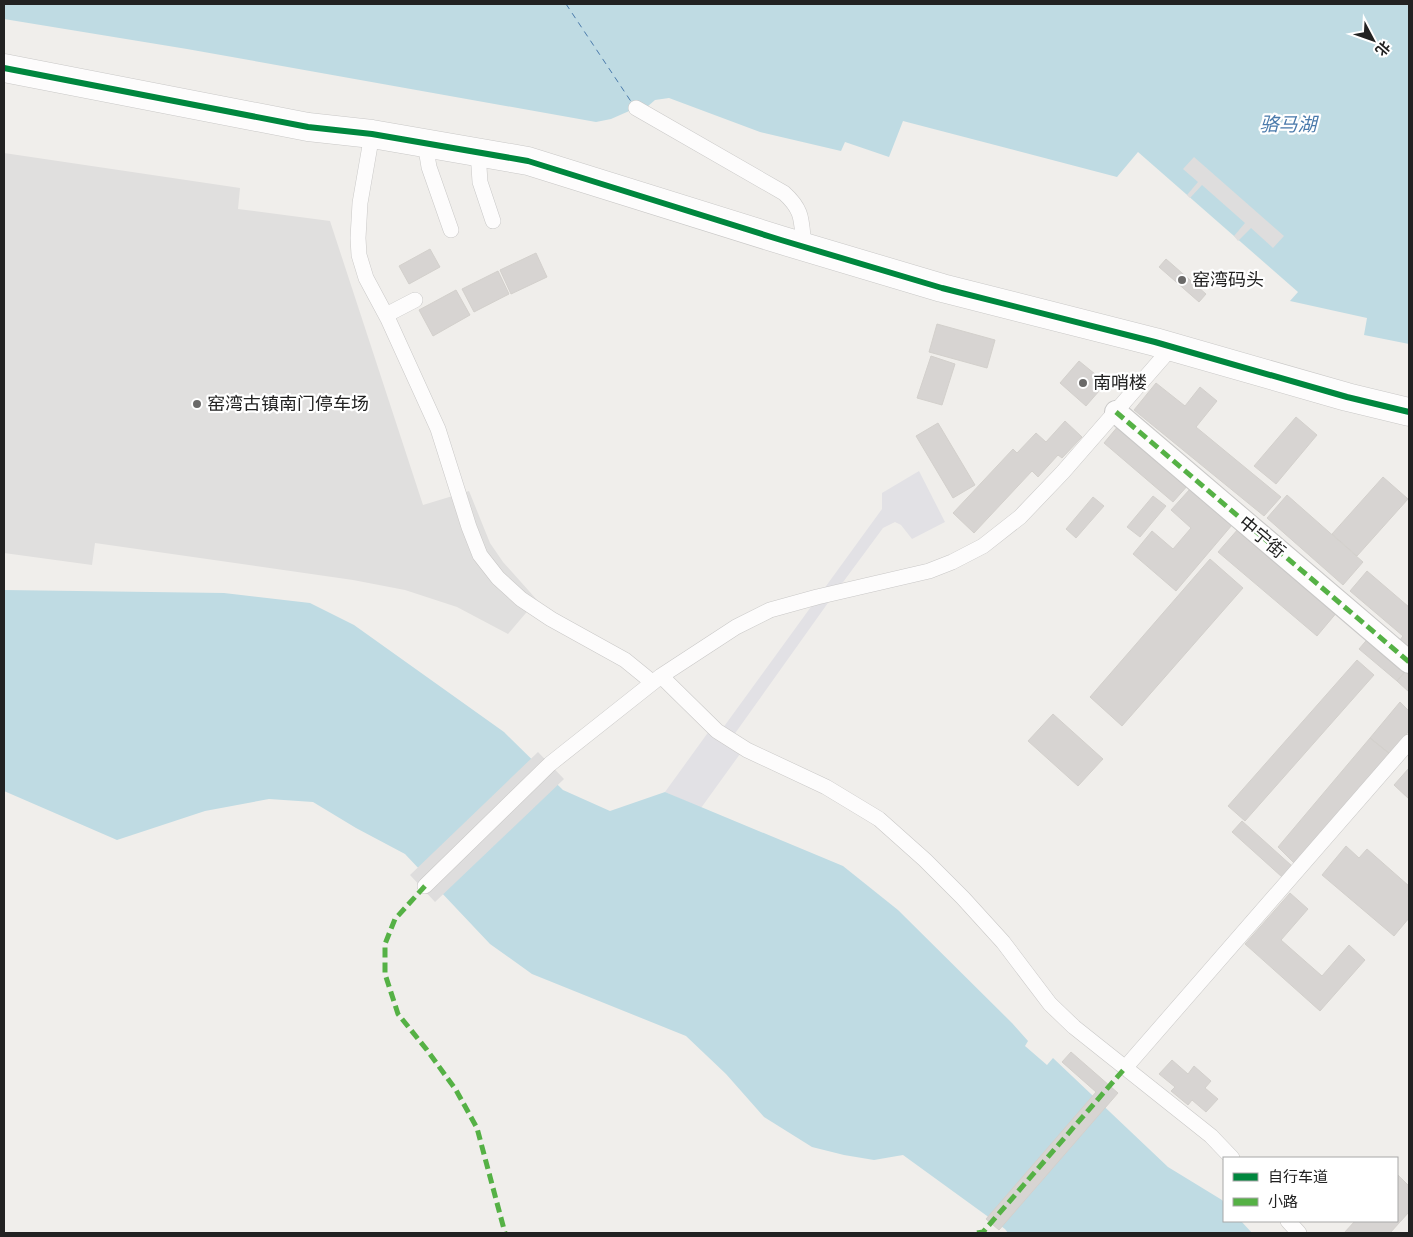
<svg xmlns="http://www.w3.org/2000/svg" width="1413" height="1237" viewBox="0 0 1413 1237" font-family="'Alegreya Sans','Noto Sans SC',sans-serif">
	<style>
		.parking { fill: #e0dfde }
		.plaza { fill: #e2e1e5 }
		.water { fill: #bfdbe3 }
		.pier { fill: #dedddd }
		.lines { fill: none; stroke-linecap: round; stroke-linejoin: round }
		.ferry { stroke: #4a7aab; stroke-width: 1; stroke-dasharray: 6 5; stroke-linecap: butt }
		.building { fill: #d7d4d2; stroke: #d3d0cc }
		.service-casing { stroke: #c9c8c7; stroke-width: 16 }
		.pedestrian-casing { stroke: #c9c8c7; stroke-width: 24 }
		.tertiary-casing { stroke: #c9c8c7; stroke-width: 29 }
		.service { stroke: #fdfcfc; stroke-width: 15 }
		.pedestrian { stroke: #fdfcfc; stroke-width: 22 }
		.tertiary { stroke: #fdfcfc; stroke-width: 28 }
		.quiet { stroke: #55b145; stroke-width: 5; stroke-dasharray: 10 5; stroke-linecap: butt }
		.cycleway-casing { stroke: #fff; stroke-width: 9 }
		.cycleway { stroke: #00873e; stroke-width: 6 }
		.poi-dot { fill: #6a6968; stroke: #fff; stroke-width: 2 }
		.labels { text-anchor: middle; stroke-width: 4.5; stroke-linejoin: round; paint-order: stroke }
		.poi-label { font-size: 18px; fill: #222; stroke: #fff; text-anchor: start }
		.street-label { font-size: 18px; fill: #222; stroke: #fff }
		.water-label { font-size: 19px; font-style: italic; fill: #4a7aab; stroke: #fff }
	</style>
	<rect width="100%" height="100%" fill="#f0eeeb"/>
	<path class="parking" d="M4,153L240,188L238,209L330,221L423,505L469,491L490,543L503,562L537,600L508,634L457,607L405,590L353,580L95,543L92,565L4,553Z"/>
	<path class="plaza" d="M919,471L945,522L912,539L901,525L895,522L883,528L835,593L731,739L745,747L701,808L665,792L712,727L720,732L882,509V493Z"/>
	<path class="water" d="M4,4H1409V344L1364,335L1367,318L1290,301L1298,292L1138,152L1117,177L903,121L889,157L845,142L841,151L760,132L669,98L655,100L647,107L636,108L611,119L596,122L187,49L4,19Z
		M4,590L224,593L310,603L354,625L504,732L563,790L610,811L665,792L843,866L898,910L1012,1023L1028,1041L1025,1046L1047,1065L1053,1058L1168,1167L1222,1200L1224,1203V1221H1241L1252,1233H1008L1005,1229L903,1155L874,1160L844,1155L812,1147L764,1117L726,1074L686,1036L532,974L490,944L405,854L356,828L313,802L269,799L205,811L117,840L4,791Z"/>
	<path class="pier" d="M1194,157L1284,236L1273,248L1251,228L1238,241L1234,236L1245,223L1202,185L1190,198L1187,195L1198,182L1183,169Z
		M538,752L564,779L435,902L410,875Z"/>
	<g class="lines">
		<path class="ferry" d="M566,4L632,103"/>
	</g>
	<path class="building" d="M430,249L440,267L409,284L399,266Z
		M536,253L547,277L511,294L500,270Z
		M1166,259L1206,294L1199,302L1159,267Z
		M498,271L509,294L474,312L462,289Z
		M456,290L470,315L433,336L419,310Z
		M937,324L995,340L987,368L929,352Z
		M931,356L955,364L942,405L917,398Z
		M1079,361L1106,383L1086,406L1060,383Z
		M1156,383L1185,406L1200,387L1217,401L1196,427L1281,497L1264,516L1134,410Z
		M1296,417L1317,435L1276,484L1254,466Z
		M1065,421L1082,437L1062,458L1058,455L1038,477L1032,471L974,533L953,513L1013,449L1017,453L1036,433L1046,442Z
		M938,423L975,485L953,498L916,436Z
		M1119,425L1189,484L1173,502L1104,443Z
		M1383,477L1408,499L1357,556L1332,534Z
		M1190,489L1232,525L1176,591L1133,554L1152,531L1173,549L1191,528L1171,510Z
		M1287,495L1363,562L1343,585L1267,518Z
		M1153,496L1166,506L1140,537L1127,527Z
		M1093,497L1104,506L1076,538L1066,529Z
		M1239,528L1338,611L1317,636L1218,552Z
		M1210,559L1243,588L1122,726L1090,697Z
		M1367,571L1409,607V648L1400,640L1403,636L1350,591Z
		M1371,635L1409,667L1397,681L1359,649Z
		M1357,660L1374,675L1245,821L1228,806Z
		M1409,667V692L1397,681Z
		M1400,702L1409,711V731L1390,754L1370,738Z
		M1053,714L1103,759L1078,786L1028,741Z
		M1370,738L1390,754L1295,864L1278,847Z
		M1409,768V799L1394,785Z
		M1242,821L1292,866L1282,877L1232,832Z
		M1346,846L1359,858L1367,849L1409,886V894L1408,896L1409,898V918L1394,936L1322,875Z
		M1290,893L1308,909L1281,940L1322,976L1349,945L1365,960L1320,1011L1245,944Z
		M1071,1052L1118,1093L999,1230L986,1219L1096,1092L1062,1062Z
		M1172,1060L1188,1074L1194,1066L1211,1081L1205,1088L1218,1099L1206,1112L1192,1100L1188,1105L1171,1091L1175,1087L1159,1074Z
		M1398,1175L1409,1186V1212L1390,1233H1344L1355,1221H1397Z"/>
	<g class="lines">
		<g class="service-casing">
			<path id="service" d="M636,108L784,193C804,211 801,221 804,247
				M372,134L360,203L358,238L359,255L366,278L388,319L438,429L469,527L480,555L498,578L521,599L551,619L625,660L652,682
				M425,143L429,167L451,230
				M478,152L480,182L493,221
				M386,315L415,300
				M661,676L717,731L747,750L826,787L879,819L925,860L963,898L1003,942L1050,1004L1074,1027L1211,1136L1232,1158
				M425,886L550,764L661,676L736,627L770,610L817,597L929,571L952,562L983,546L1020,517L1063,472L1172,347
				M1125,1068L1409,742
				M1288,1221L1299,1233"/>
		</g>
		<g class="pedestrian-casing">
			<path id="pedestrian" d="M1116,412L1409,662"/>
		</g>
		<g class="tertiary-casing">
			<path id="tertiary" d="M4,68L308,127L372,134L528,161L781,240L942,288L1155,342L1347,397L1409,412"/>
		</g>
		<use href="#service" class="service"/>
		<use href="#pedestrian" class="pedestrian"/>
		<use href="#tertiary" class="tertiary"/>
		<path class="quiet" d="M1116,412L1409,662
			M425,886L395,919L385,944V974L398,1014L427,1050L456,1090L477,1128L505,1233
			M977,1233L983,1232L1125,1068"/>
		<g class="cycleway-casing">
			<path id="cycleway" d="M4,68L308,127L372,134L528,161L781,240L942,288L1155,342L1347,397L1409,412"/>
		</g>
		<use href="#cycleway" class="cycleway"/>
	</g>
	<g class="poi-dot">
		<circle cx="1182" cy="280" r="5"/>
		<circle cx="1083" cy="383" r="5"/>
		<circle cx="197" cy="404" r="5"/>
	</g>
	<g class="labels">
		<g class="poi-label">
			<text x="1192" y="286">窑湾码头</text>
			<text x="1093" y="389">南哨楼</text>
			<text x="207" y="410">窑湾古镇南门停车场</text>
		</g>
		<g class="street-label">
			<text transform="translate(1262 537) rotate(40)" y="6">中宁街</text>
		</g>
		<g class="water-label">
			<text x="1288" y="131">骆马湖</text>
		</g>
	</g>
	<rect width="1413" height="1237" fill="none" stroke="#222222" stroke-width="10"/>
	<rect x="1223" y="1157" width="175" height="65" fill="#ffffff" stroke="#a7a7a7"/>
	<rect x="1233" y="1173" width="25" height="8" fill="#00873e" stroke="#a7a7a7"/>
	<text x="1268" y="1182" font-size="15" fill="#222222">自行车道</text>
	<rect x="1233" y="1198" width="25" height="8" fill="#55b145" stroke="#a7a7a7"/>
	<text x="1268" y="1207" font-size="15" fill="#222222">小路</text>
	<g transform="translate(1373 40) rotate(131)" stroke="#ffffff" stroke-width="4" paint-order="stroke">
	<path d="M0-4L9 19L0 12L-9 19Z" fill="#222222"/>
	<text y="-8" font-size="14" font-weight="bold" text-anchor="middle" fill="#222222">北</text>
	</g>
</svg>
